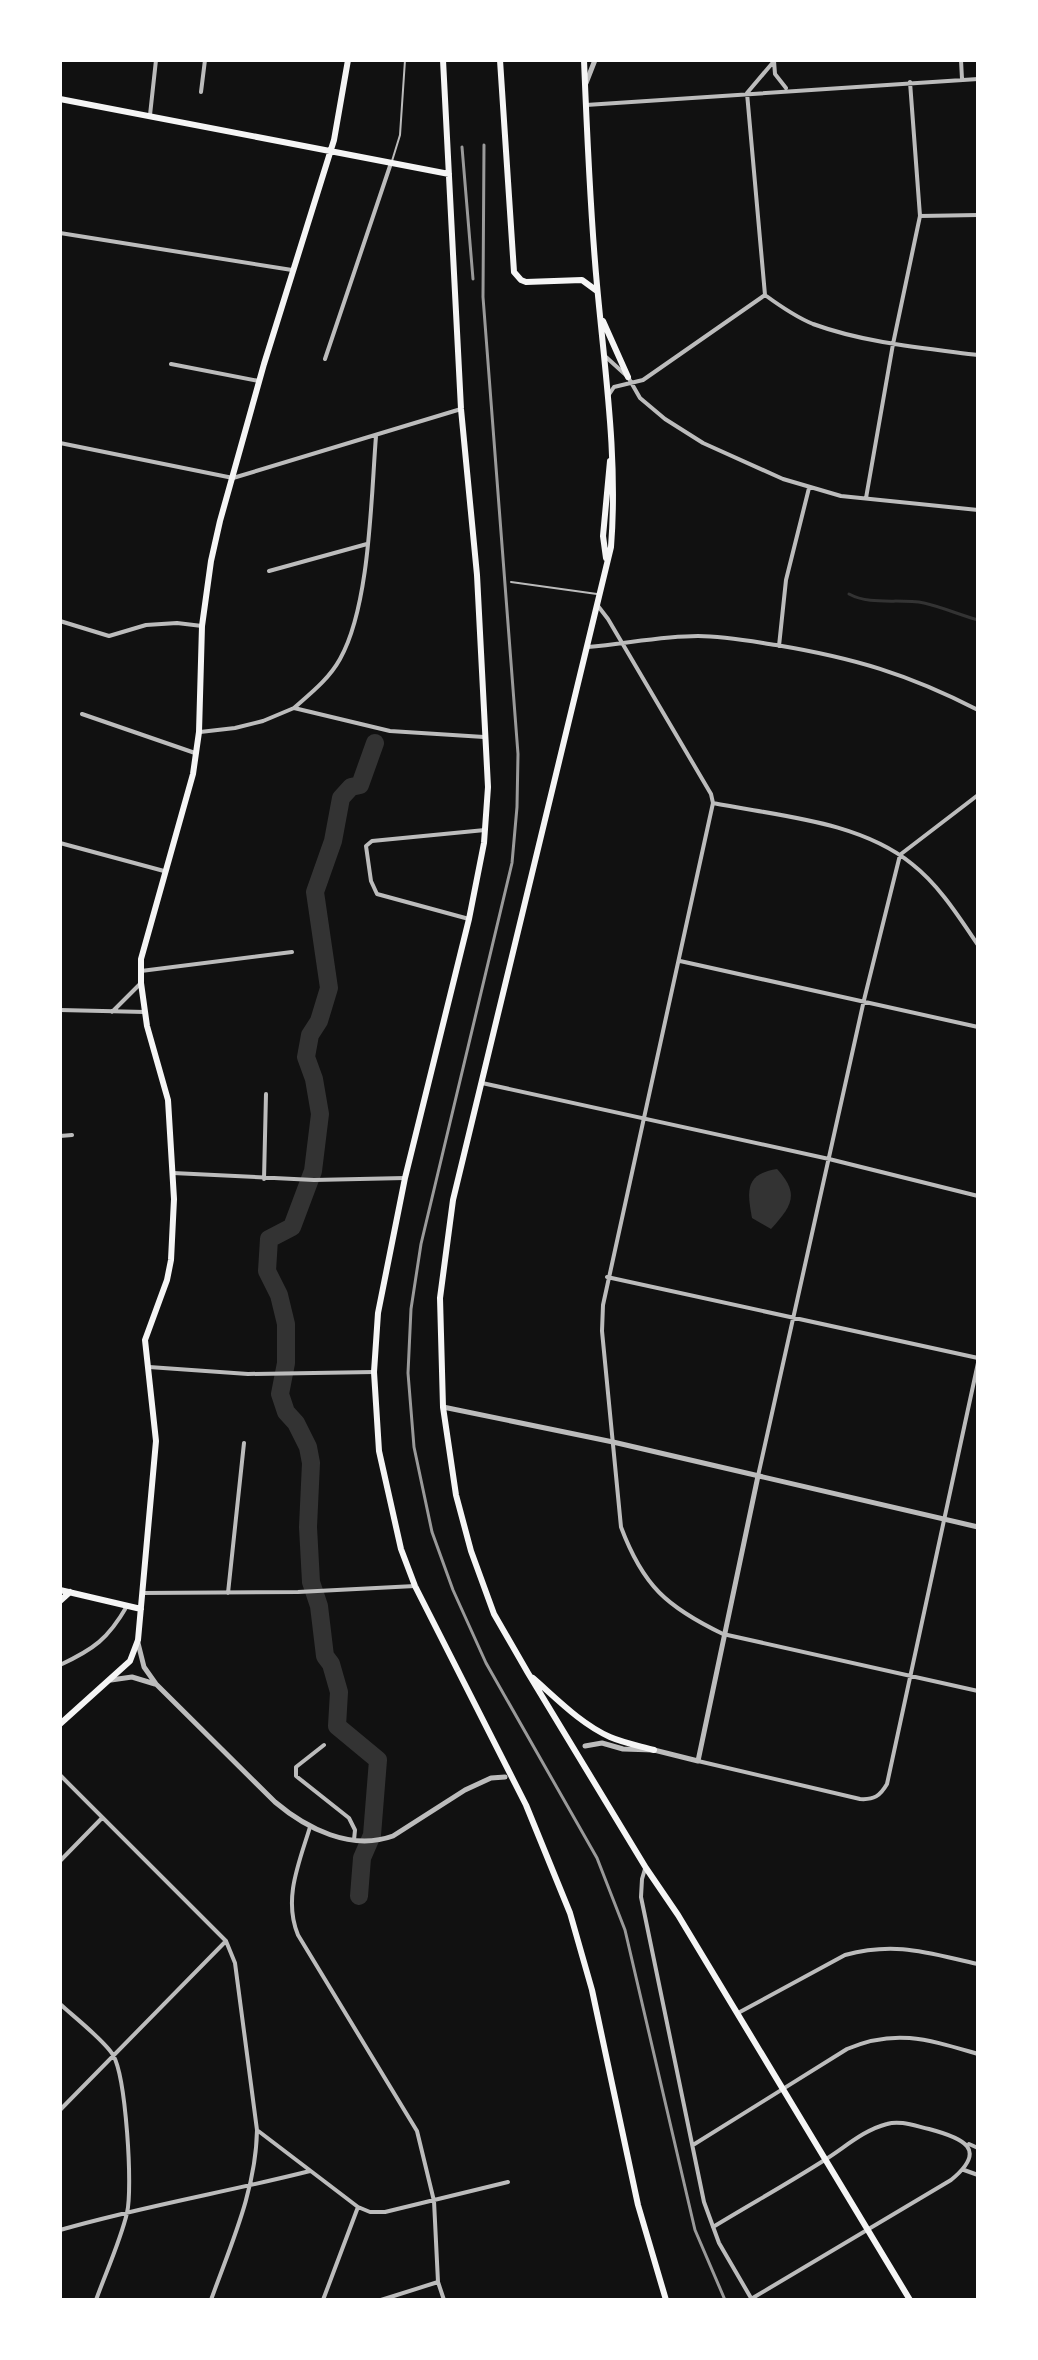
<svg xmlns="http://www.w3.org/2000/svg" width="1038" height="2360" viewBox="0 0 1038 2360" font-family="'Public Sans',sans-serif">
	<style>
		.water { fill: #333 }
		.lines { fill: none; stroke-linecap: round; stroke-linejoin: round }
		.stream { stroke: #333; stroke-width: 3 }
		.river { stroke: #333; stroke-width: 18 }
		.service { stroke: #bcbcbc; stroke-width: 2 }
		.minor { stroke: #bcbcbc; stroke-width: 4 }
		.tertiary { stroke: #bcbcbc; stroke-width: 5 }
		.secondary { stroke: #f5f5f5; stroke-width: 6 }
		.rail { stroke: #9a9a9a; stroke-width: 3 }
	</style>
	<rect width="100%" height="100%" fill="#111"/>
	<path class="water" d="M777,1169C800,1194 792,1206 771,1229L752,1218C747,1191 745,1174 777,1169Z"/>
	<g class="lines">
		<path class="stream" d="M849,594C871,606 899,598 924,603C942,607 960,615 978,620"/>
		<path class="river" d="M359,1896L362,1858L372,1835L378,1760L337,1726L339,1692L331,1664L325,1656L319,1606L311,1582L308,1527L311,1463L308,1447L296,1423L286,1412L280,1394L286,1363V1324L279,1295L267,1271L269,1239L292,1227L313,1171L320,1114L314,1079L306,1057L310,1035L319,1021L329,988L315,892L333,841L341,798L351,787L360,785L375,743"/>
		<path class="service" d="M392,161L400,135L405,60
			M511,582L597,594"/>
		<path class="minor" d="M775,60L747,93L765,295C780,306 796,317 813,324C865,343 923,348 978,355
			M961,60L962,79
			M774,61L775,74L786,88
			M201,92L205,60
			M586,105L978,79
			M150,115L156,60
			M920,216L978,215
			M60,233L292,270
			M606,357L628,377L640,398L665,419L703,443L783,479L841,496L978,510
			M325,359L391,163
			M171,364L259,381
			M608,396L614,387L643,380L765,295
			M60,443L233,478L461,409
			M866,498L893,344L920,216L910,82
			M269,571L367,544
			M598,606L608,619L711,794L713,803
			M60,621L109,636L146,625L177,623L202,626
			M779,646L786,580L809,488
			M588,647C625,644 661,636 698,636C724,636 750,641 776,645C854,658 908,674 978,710
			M294,708C311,693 329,679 340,659C370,606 371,498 376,436
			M82,714L195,753
			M200,732L235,728L263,721L294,708L390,731L484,737
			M713,803L603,1305L602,1331L621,1527C643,1586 667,1607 723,1634L978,1691
			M713,803C778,816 859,821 912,864C939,885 959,917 978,945
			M60,843L164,871
			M901,854L978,795
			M469,919L377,894L371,881L366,846L372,841L485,830
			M680,961L978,1027
			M141,971L292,952
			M60,1010L145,1012
			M112,1012L140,984
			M482,1083L829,1159L978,1196
			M60,1136L72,1135
			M173,1173L314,1180L405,1178
			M264,1179L266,1094
			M607,1277L978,1358
			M149,1367L248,1374L374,1372
			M758,1476L864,1000L900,855
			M142,1593L298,1592L415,1586
			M228,1593L244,1443
			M60,1665C94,1649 108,1639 127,1606
			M324,1745L296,1767V1776L349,1818L355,1830L354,1840
			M698,1761L860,1799C874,1800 880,1796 887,1784L978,1363
			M60,1775L226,1941L235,1963L257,2130C256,2190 231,2244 211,2300
			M310,1827C299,1863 283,1899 298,1935L417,2131L434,2201L438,2282L444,2300
			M60,1861L102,1818
			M645,1869L642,1879L641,1897L704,2202L719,2243L751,2298
			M60,2004C73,2016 105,2041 113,2055C126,2077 133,2188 127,2213C120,2242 106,2272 96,2300
			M738,2013L845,1955C896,1941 928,1953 978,1964
			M60,2110L226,1941
			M257,2130L358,2207L370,2212H385L508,2182
			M969,2144L978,2148
			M693,2145L847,2049C896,2028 930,2040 978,2054
			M964,2170L978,2175
			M713,2227C749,2205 787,2184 823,2161C843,2149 863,2130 887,2124C900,2120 915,2126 929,2129C963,2138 989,2149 951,2180L751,2299
			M60,2230C143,2206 227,2192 310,2171
			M323,2300L358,2207
			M381,2300L438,2282"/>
		<path class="tertiary" d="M586,83L595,60
			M443,1407L613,1442L978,1527
			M138,1643L144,1667L156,1684L275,1802C307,1829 351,1851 393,1836L465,1790L491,1778L505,1777
			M111,1680L132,1677L155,1684
			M585,1746L602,1743L623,1749L654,1750L698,1761L758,1476"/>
		<path class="secondary" d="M443,60L461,409L477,575L488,787L484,843L469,919L405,1178L378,1313L374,1372L379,1451L401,1549L415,1586L526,1805L570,1913L592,1990L638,2205L666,2300
			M500,60L514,272L521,280L526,282L582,280L597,291
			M584,60C587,135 590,210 597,285C605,373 618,459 611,547L453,1200L440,1298L443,1407L456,1495L471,1551L494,1614L528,1673L646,1868L678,1915L910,2300
			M60,99L449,174
			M603,321L628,377
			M606,558L603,536L610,461
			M60,1590L141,1609
			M60,1601L70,1592
			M533,1678C557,1699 581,1724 610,1737C624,1743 640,1746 654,1750
			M60,1724L130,1661L138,1640L156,1441L145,1340L167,1280L171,1260L174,1199L168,1100L147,1026L141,983V959L193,774L199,732L202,626L211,561L220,521L264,364L334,140L348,60"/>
		<path class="rail" d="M484,145L483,297L518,754L517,807L512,863L421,1244L411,1309L408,1373L414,1447L432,1532L453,1590L486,1663L597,1858L625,1930L695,2230L725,2300
			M462,147L473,279"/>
	</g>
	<rect width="1038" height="2360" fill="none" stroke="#ffffff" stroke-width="124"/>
</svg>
